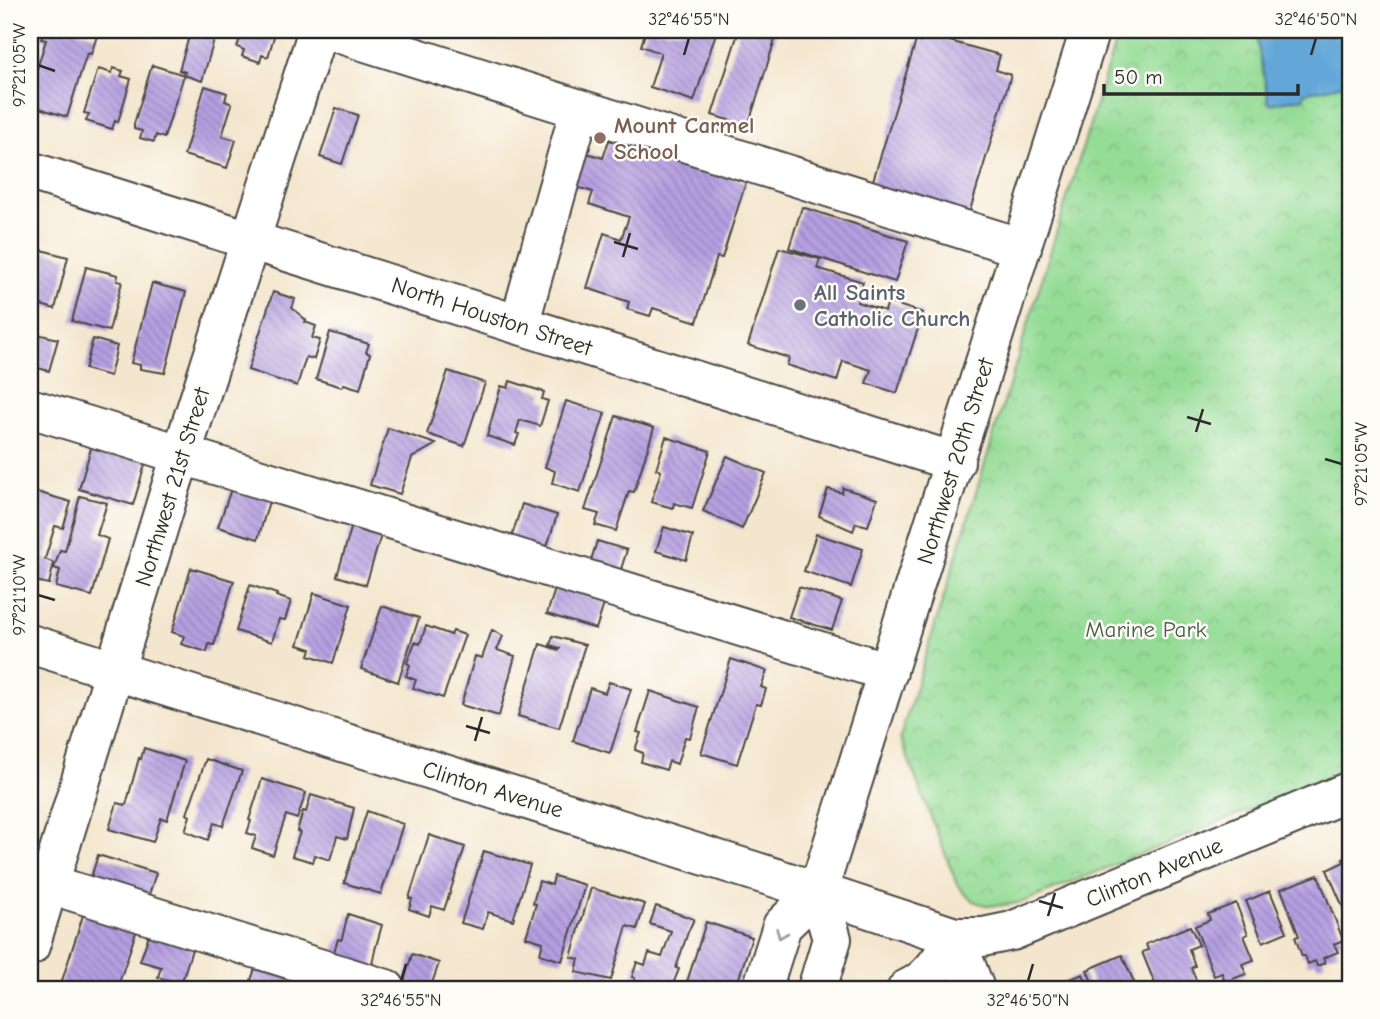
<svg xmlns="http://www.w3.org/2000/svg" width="1380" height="1019" viewBox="0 0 1380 1019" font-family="'Comic Neue',sans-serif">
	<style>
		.park { fill: url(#park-crowns); stroke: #608460; stroke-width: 2 }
		.water { fill: #64a7d8; stroke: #486982; stroke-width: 2 }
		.building { fill: url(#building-back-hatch) }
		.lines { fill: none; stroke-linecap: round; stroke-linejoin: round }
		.minor-casing { stroke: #494743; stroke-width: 42 }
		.minor { stroke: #fff; stroke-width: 38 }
		.oneway { stroke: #a0a0a0 }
		.ticks { fill: none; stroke: #2b2b2b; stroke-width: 2.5 }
		.education-dot { fill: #8d6e63; stroke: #fdfcf7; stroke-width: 2.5 }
		.worship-dot { fill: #6b7280; stroke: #fdfcf7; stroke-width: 2.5 }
		.labels { text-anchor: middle; stroke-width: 5; stroke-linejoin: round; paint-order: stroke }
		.education-label { font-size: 23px; font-weight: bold; fill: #785e54; stroke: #fdfcf7; text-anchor: start }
		.worship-label { font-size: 23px; font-weight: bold; fill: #5b616d; stroke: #fdfcf7; text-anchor: start }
		.street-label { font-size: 23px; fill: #2b2b2b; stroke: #fdfcf7 }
		.park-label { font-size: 23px; fill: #4b604b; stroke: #fdfcf7 }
		.neatline { fill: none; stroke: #2b2b2b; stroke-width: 2.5 }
		.ticks-label { font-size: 18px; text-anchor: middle; fill: #2b2b2b }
	</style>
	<defs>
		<pattern id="park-crowns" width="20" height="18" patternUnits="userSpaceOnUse" patternTransform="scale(1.75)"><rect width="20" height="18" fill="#95dc96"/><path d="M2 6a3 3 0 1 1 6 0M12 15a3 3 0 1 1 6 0" fill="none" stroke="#81bd81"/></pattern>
		<pattern id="building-back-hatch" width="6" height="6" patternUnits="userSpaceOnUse" patternTransform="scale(1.75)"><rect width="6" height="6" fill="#b59fe1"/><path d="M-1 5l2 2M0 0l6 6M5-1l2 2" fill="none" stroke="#9382b7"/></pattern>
	</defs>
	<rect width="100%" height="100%" fill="#fdfcf7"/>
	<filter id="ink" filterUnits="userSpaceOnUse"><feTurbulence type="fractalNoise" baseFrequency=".0143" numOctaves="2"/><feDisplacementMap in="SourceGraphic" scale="14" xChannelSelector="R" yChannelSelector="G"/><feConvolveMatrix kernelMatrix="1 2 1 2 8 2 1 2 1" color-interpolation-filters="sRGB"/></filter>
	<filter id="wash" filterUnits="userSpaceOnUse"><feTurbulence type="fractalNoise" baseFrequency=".00686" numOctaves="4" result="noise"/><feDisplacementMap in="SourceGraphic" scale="28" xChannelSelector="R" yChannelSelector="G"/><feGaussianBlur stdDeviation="1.57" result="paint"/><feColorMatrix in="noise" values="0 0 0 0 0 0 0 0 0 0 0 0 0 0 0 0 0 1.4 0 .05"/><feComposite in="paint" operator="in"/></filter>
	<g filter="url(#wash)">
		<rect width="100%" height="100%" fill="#f4e6ce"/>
		<path class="park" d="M1119,30H1350V769L1023,902C994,907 974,911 957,884L900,738Z"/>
		<path class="water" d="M1255,30H1318L1330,35L1340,30H1350V83L1304,93V98L1269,104Z"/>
		<g id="blocks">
			<path class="building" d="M44,30H75L97,36L91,54L87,53L67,117L30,105V91L46,40L41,39Z
				M191,30H217L202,81L184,75L164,138L156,135L154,142L140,138L142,131L134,129V124L152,65L184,75L185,72L179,70Z
				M243,30H266L275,33L268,57L262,55L260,62L242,56L244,50L237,47Z
				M646,30H717L694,101L650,87L661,53L641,46Z
				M739,30H778L748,126L712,115Z
				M924,34L1000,55L996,70L1011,75L968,217L871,187L916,41L921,42Z
				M113,68L123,71L121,76L131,79L118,122L115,121L112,129L86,121L89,114L84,113L98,69L112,73Z
				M205,86L227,93L225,101L232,104L222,136L236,140L227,168L184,155Z
				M336,108L358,115L342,164L320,157Z
				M609,140L648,152L650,148L712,167L710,171L746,182L722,258L717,257L697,322L653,308L650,316L627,309L629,302L587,288L604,233L621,239L629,217L589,204L593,192L570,185L581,151L603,158Z
				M802,207L908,241L895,282L789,248Z
				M30,247L68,257L55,309L30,302Z
				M779,248L820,259L817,268L863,282L857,302L885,311L888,302L923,313L897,393L866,383L871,370L843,361L837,381L787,365L789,358L748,345Z
				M86,267L118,275L117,281L122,282L109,331L72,321Z
				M152,283L186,292L165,373L140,369V365L131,363Z
				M273,292L295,299L292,308L306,320L305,322L316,326L312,338L320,340L314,359L306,357L297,386L248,370Z
				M330,332L369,344L366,352L370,354L360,389L344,384L342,387L316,379Z
				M33,333L58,339L49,371L30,366V347Z
				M93,339L117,346L110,376L85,369Z
				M448,371L485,383L464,446L427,434Z
				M510,381L544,392L542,399L548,401L540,426L520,420L516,433L519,434L515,445L487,436L501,386L508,388Z
				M566,401L605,413L580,492L552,483L555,471L545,467Z
				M616,416L654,428L634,492L629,491L616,531L595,525L599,514L585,510Z
				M388,428L436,444L412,458L400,494L370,485Z
				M666,437L710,451L692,508L674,503L673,508L651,502L661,471L656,469Z
				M92,445L146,461L133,505L79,489Z
				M727,456L766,473L742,529L703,511Z
				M232,486L270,498L258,539L218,527Z
				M843,488L877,499L868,526L856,523L853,531L819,516L828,489L842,493Z
				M30,490L71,502L63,528L55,526L45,559L54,563L49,584L35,581L34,583L30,582Z
				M80,496L107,503L97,535L108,539L92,596L56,587L60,570L54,568L60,550L65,551Z
				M522,504L557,515L545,553L510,542Z
				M352,525L381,535L366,585L337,576Z
				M664,527L693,536L686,560L656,551Z
				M816,534L863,549L851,587L804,571Z
				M597,541L627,550L618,579L588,570Z
				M191,568L234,581L214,645L209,644L207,652L181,644L184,636L172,632Z
				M557,583L606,598L596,629L547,614Z
				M250,585L277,594L276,596L291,601L285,620L279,619L272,642L236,631Z
				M799,587L842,601L832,630L789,617Z
				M314,593L351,605L333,663L309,655L311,649L298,645Z
				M382,606L419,618L398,682L361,669Z
				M426,626L451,635L453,631L465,635L443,698L413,688L416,680L406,676L410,665L407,663L415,642L420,644Z
				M492,630L503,636L497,650L515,656L499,716L461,705L475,656L482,658Z
				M553,636L585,645L559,728L518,716L540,644L559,650L560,648L550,645Z
				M731,659L767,671L761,687L766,689L761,705L756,704L737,764L701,753Z
				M609,682L631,689L610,753L573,741L590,688L605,693Z
				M650,691L699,707L690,738L685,737L677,764L669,761L666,770L641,762L643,753L635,750L641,733L637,732Z
				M144,748L185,761L167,820L161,818L153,842L109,829L117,803L126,805L139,758L141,759Z
				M206,759L242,771L223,826L214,823L208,840L185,831L190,816L187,814Z
				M262,779L306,793L297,819L286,815L273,855L252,848L256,836L247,833L251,821L249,820Z
				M311,795L354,808L347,839L337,836L330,860L315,855L313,862L292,856L300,832L297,831L303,811L306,812Z
				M367,811L403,824L381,894L344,883Z
				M429,835L465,847L444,910L432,906L429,916L409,909L412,899L409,898Z
				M484,851L530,865L513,920L488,912L483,929L461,923Z
				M98,855L156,873L147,901L89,884Z
				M1350,856V931L1343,915L1346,914L1327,870L1344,862L1343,859Z
				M1318,875L1343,940L1334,944L1338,952L1323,958L1325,963L1317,966L1315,961L1308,964L1305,956H1302L1295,937L1299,936L1281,889Z
				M554,876L585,885L562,961L540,954L543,942L526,937L536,904L533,903L539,881L552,885Z
				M591,888L645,904L637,929L627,926L611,980L576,972L579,959L571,957Z
				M1270,891L1287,932L1263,942L1246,901Z
				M1236,903L1248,934L1244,936L1254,960L1242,964L1246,974L1225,982L1222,973L1214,976L1195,926L1210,920L1208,914Z
				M86,906L139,923L117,989L60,987Z
				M656,906L694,919L688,932L676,968L679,969L671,989H662L648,984L646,989H631L635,978L632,977L637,962L645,965L649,953L662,957L671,931L650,924Z
				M348,914L382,925L375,950L372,964L376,965L373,975L331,961L338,939L341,940L342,938Z
				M706,922L752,937L737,984L728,981L726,989L685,988Z
				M1190,926L1199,945L1189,949L1195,966L1191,968L1200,989H1157L1142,952L1148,950L1146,944Z
				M150,932L194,943L181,984L158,977L161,967L140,961Z
				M412,954L439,963L430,989L404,982Z
				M1122,955L1137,989H1095L1087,970Z
				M258,960L306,975L302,989H248Z
				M1083,974L1089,989H1044Z"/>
		</g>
	</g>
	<g filter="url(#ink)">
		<use href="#blocks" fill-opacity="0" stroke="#494743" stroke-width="2"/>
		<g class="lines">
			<g class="minor-casing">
				<path id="minor" d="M328,30L1022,248
					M30,171L955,462
					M519,325L580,109
					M30,408L888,672
					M30,644L776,878L955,937H983L1012,931L1350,791
					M49,884L386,989
					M955,937L975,989
					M30,946L170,490L318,30
					M762,989L782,926L818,891L1090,30
					M817,989L832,939L818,891
					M907,989C930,979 942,958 955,937"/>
			</g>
			<use href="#minor" class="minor"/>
		</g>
		<defs><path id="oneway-chevron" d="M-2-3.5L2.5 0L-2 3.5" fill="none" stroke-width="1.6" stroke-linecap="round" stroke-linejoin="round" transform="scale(1.75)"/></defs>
		<use class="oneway" href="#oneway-chevron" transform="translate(781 934) rotate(112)"/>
	</g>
	<path class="ticks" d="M684,55L689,38M1311,55L1316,38M38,65L55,71M614,242L638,249M623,257L630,233M1187,417L1211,424M1196,432L1203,409M1325,459L1342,464M38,595L55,600M466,726L490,733M475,741L482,717M1039,901L1063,908M1048,916L1055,893M401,981L406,964M1028,981L1033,964"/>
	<circle class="education-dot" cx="600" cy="138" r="7"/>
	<circle class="worship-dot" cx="800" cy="305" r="7"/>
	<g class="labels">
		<g class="education-label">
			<text x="614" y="133">Mount Carmel<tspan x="614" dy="26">School</tspan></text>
		</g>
		<g class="worship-label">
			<text x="814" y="300">All Saints<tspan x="814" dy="26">Catholic Church</tspan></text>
		</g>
		<g class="street-label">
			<text transform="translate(492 316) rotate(18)" y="8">North Houston Street</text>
			<text transform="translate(955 461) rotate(-73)" y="8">Northwest 20th Street</text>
			<text transform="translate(172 487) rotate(-73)" y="8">Northwest 21st Street</text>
			<text transform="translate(493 789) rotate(17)" y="8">Clinton Avenue</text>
			<text transform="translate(1154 872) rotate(-23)" y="8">Clinton Avenue</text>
		</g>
		<g class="park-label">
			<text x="1146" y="637">Marine Park</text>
		</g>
	</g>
	<rect width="1380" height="1019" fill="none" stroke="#fdfcf7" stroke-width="77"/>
	<path d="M1104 84v10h194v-10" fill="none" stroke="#2b2b2b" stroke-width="3.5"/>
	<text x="1114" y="84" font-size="21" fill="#2b2b2b" stroke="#fdfcf7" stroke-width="5" paint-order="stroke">50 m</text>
	<rect x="38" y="38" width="1304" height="943" class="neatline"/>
	<g class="ticks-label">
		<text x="689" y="25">32°46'55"N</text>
		<text x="1316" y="25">32°46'50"N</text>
		<text transform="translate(19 65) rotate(-90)" y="6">97°21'05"W</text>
		<text transform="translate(1361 464) rotate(-90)" y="6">97°21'05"W</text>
		<text transform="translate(19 595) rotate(-90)" y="6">97°21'10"W</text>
		<text x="401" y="1006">32°46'55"N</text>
		<text x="1028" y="1006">32°46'50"N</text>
	</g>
</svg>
